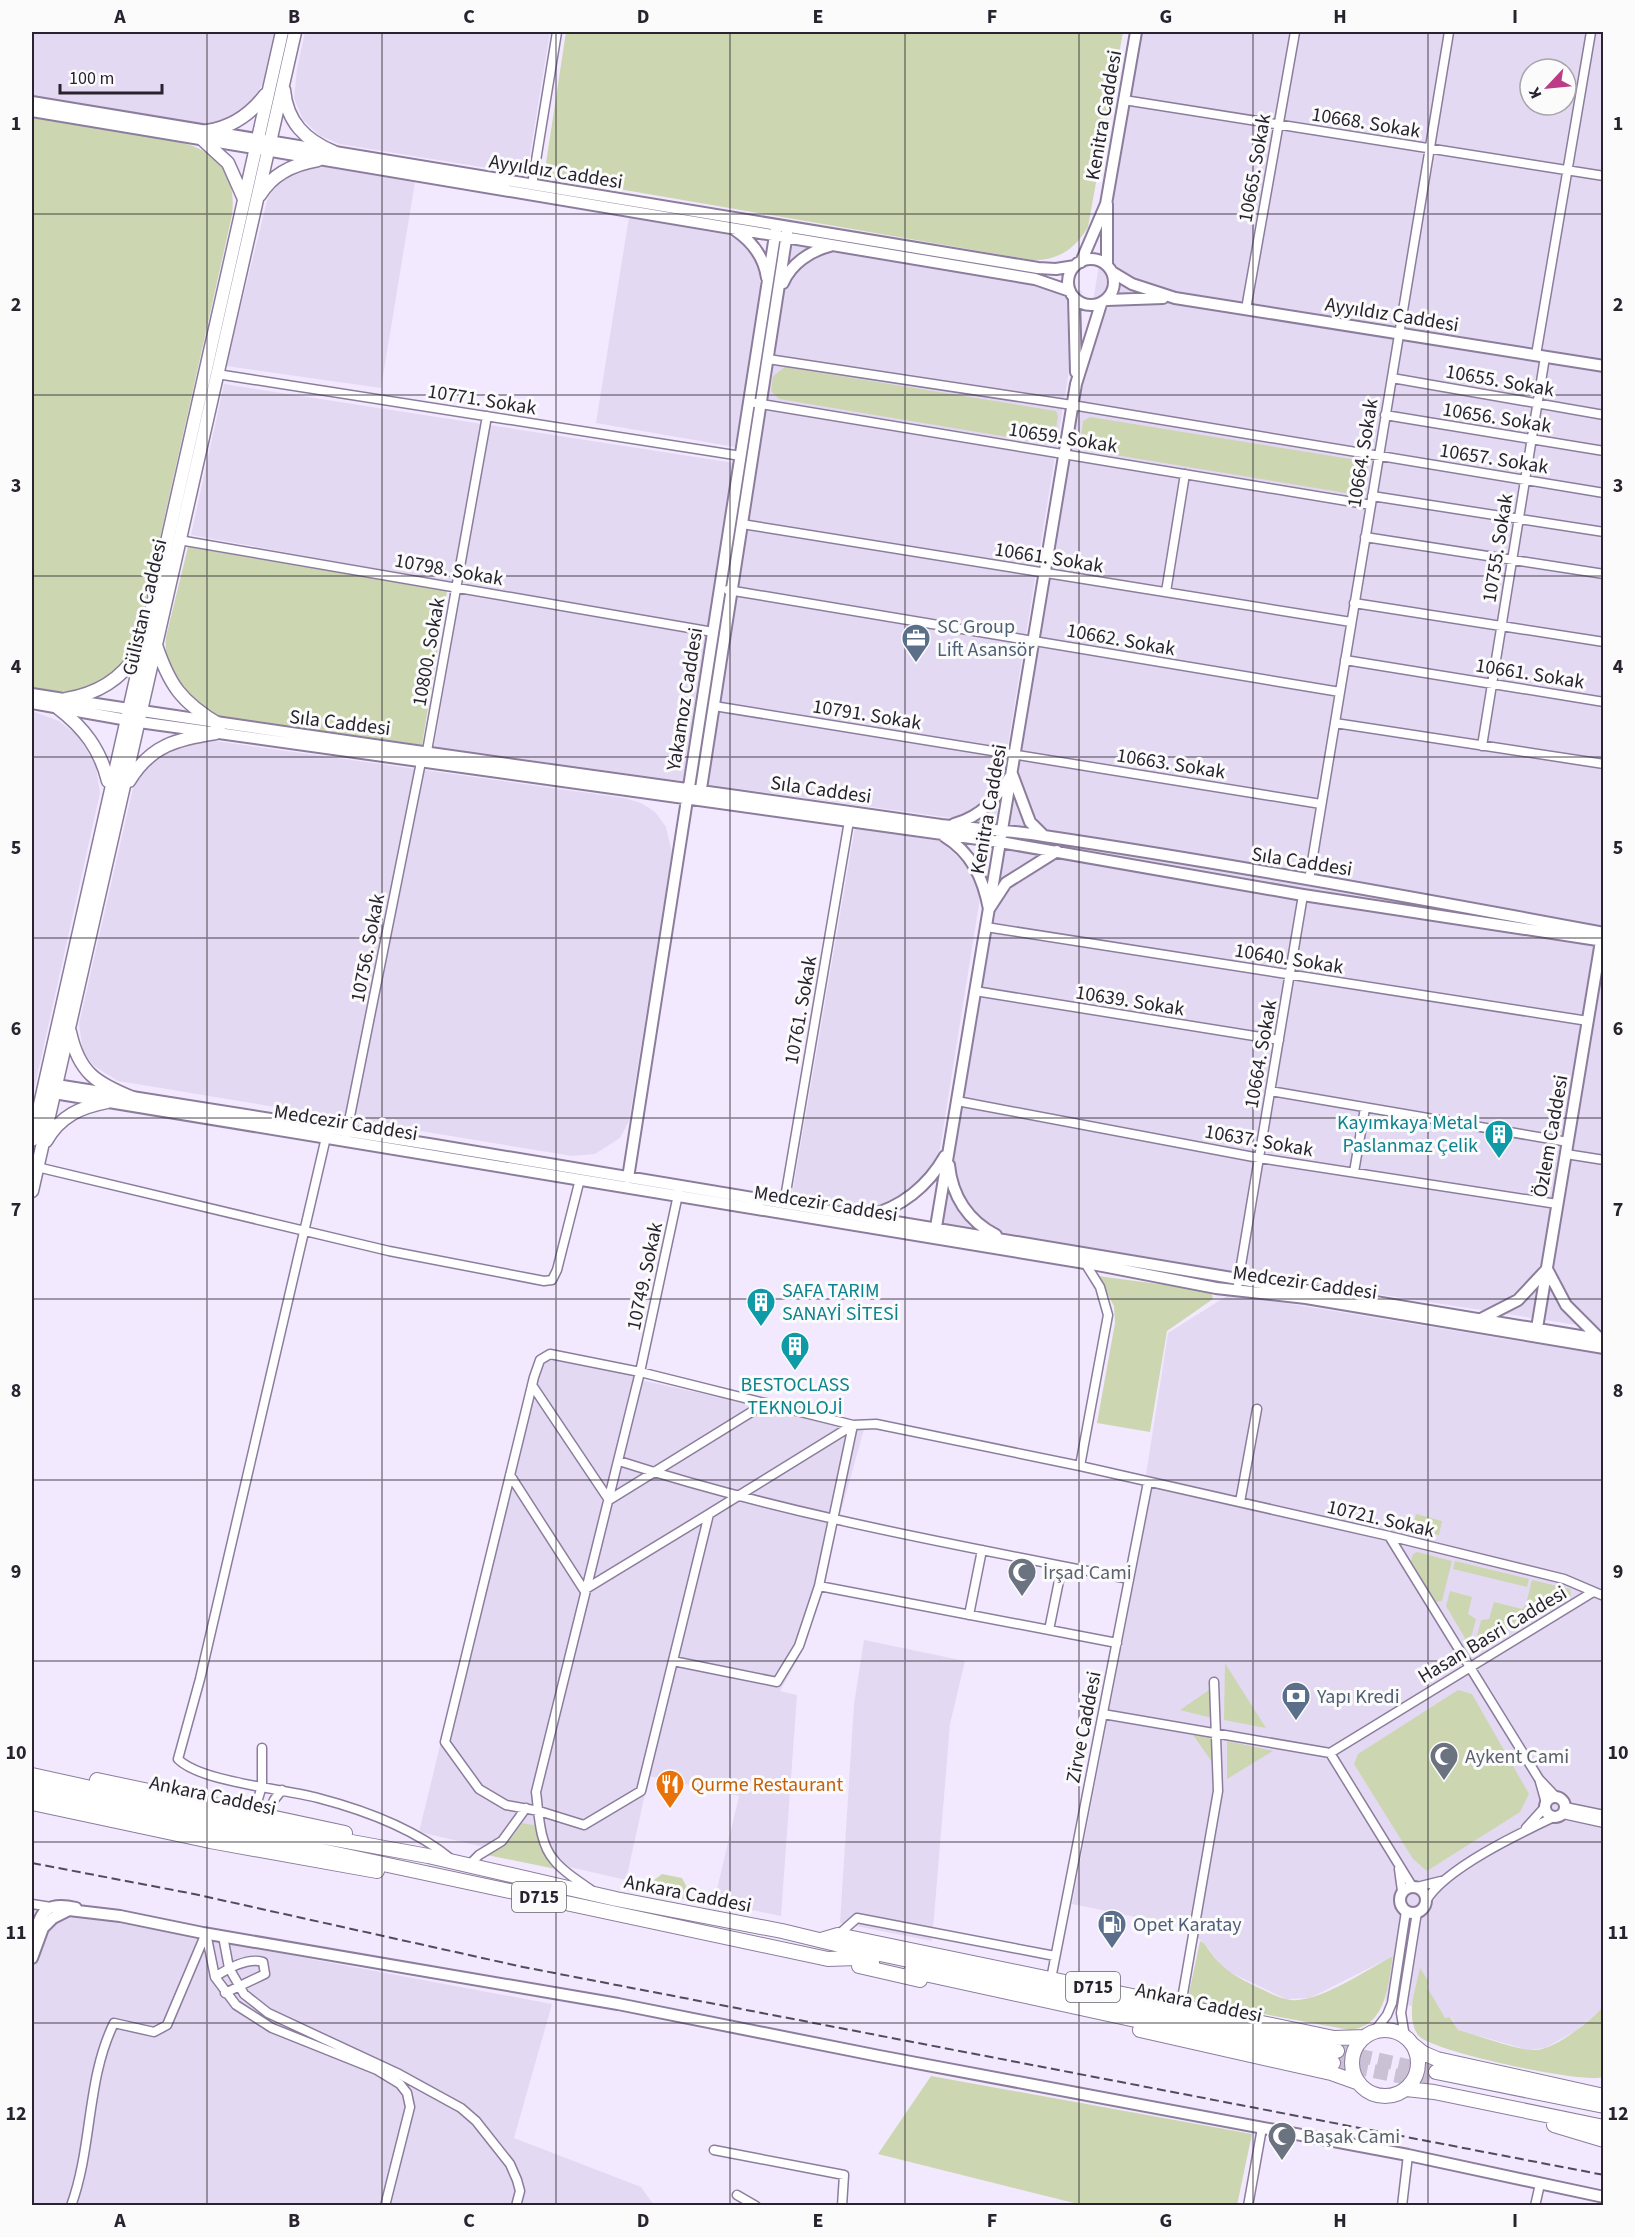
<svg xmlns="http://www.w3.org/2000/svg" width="1635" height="2237" viewBox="0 0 1635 2237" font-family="'Source Sans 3',sans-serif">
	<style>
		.built { fill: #e4d9f2; fill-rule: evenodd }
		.green { fill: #ccd7b1 }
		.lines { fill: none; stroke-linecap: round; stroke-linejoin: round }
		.trunk-tunnel { stroke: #cac1d5; stroke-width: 14; stroke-dasharray: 14 7; stroke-linecap: butt }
		.minor-casing { stroke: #8c7d9d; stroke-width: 11 }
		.tertiary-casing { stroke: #8c7d9d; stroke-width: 14 }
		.secondary-casing { stroke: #8c7d9d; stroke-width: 15 }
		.trunk-casing { stroke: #8c7d9d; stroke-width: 16 }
		.minor { stroke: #fff; stroke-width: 8 }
		.tertiary { stroke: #fff; stroke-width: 10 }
		.secondary { stroke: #fff; stroke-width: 12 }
		.trunk { stroke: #fff; stroke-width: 14 }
		.rail { stroke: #514c59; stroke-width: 2; stroke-dasharray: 9 4.5; stroke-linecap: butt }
		.grid { fill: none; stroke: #28232f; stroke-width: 1.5; stroke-opacity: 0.55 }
		.labels { text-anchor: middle; stroke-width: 6; stroke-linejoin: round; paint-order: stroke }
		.shield { fill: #fbfbfb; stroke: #67646c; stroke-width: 1.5 }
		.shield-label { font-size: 18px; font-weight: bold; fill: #28232f }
		.street-label { font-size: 20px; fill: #28232f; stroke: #fbfbfb }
		.service-label { font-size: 20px; fill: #4e5e75; stroke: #fbfbfb; text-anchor: start }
		.culture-label { font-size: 20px; fill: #0d838f; stroke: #fbfbfb; text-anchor: end }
		.worship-label { font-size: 20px; fill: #5b616d; stroke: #fbfbfb; text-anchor: start }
		.food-label { font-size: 20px; fill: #c56008; stroke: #fbfbfb; text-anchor: start }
		.neatline { fill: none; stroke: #28232f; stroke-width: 2 }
		.grid-label { font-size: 20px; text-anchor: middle; font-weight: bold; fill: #28232f }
	</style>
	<rect width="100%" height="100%" fill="#f2e9fe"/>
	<path class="built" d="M32,32H274L263,83L247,109L218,124H203L32,96Z
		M305,32H550L529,160L525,167L520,171H506L339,144L319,135L303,120L294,98L297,69Z
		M1137,32H1603V1329L942,1227ZM1530,69H1566V105H1530Z
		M319,166L415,182L381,388L226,366L267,201L272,191L288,175Z
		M629,217L728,235L741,242L758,264L761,291L735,447L596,423Z
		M790,242L1082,291L995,824L434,747L462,584L191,535L224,384L754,466Z
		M32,711L59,721L78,736L96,766L100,793L32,1099Z
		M208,740L624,798L641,803L655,812L666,827L672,853L629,1121L620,1138L595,1154L572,1156L118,1081L94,1066L83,1052L79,1024L133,788L149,765L173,747Z
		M855,827L941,841L969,868L980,898L940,1149L931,1168L909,1190L894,1200L870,1207L792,1195Z
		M1230,1294L1603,1355L1604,2007L1574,2032L1545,2048L1529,2050L1458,2030L1451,2017L1445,2019L1426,1987L1421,1969L1412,2006L1385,2001L1393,1956L1310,1998L1286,1999L1225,1970L1204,1943L1184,1927L1072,1904L1154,1478L1146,1475L1168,1333Z
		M550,1349L638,1370L636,1379L864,1429L802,1652L780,1691L797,1695L781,1916L714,1902L739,1796L649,1776L626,1880L419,1832L531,1372L540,1356Z
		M864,1640L965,1661L950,1724L932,1941L840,1923L854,1704Z
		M32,1907L552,2004L514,2138L641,2187L654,2205H32Z"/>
	<path class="green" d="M566,32H1123L1088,227C1075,249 1058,261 1032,260L555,178L546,163Z
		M32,117L179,142C218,151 237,174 232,215L138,636C118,687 82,697 32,689Z
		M785,367L1056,411L1058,416L1054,441L1049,444L779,399L771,391L773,376Z
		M1090,417L1363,461L1368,467L1364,492L1358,495L1085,450L1080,445L1083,421Z
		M188,547L447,591L422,745L222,717C189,709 162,671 166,637Z
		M1098,1276L1211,1291L1213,1299L1167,1331L1150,1432L1097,1423L1115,1323L1114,1306Z
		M1416,1514L1442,1521L1439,1535L1413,1528Z
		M1417,1552L1452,1561L1442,1601L1436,1602L1411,1561L1413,1554Z
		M1455,1561L1529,1579L1527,1587L1453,1569Z
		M1532,1580L1570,1589L1571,1595L1527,1623L1522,1620L1486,1642L1482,1651L1473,1652L1481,1620L1489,1619L1494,1602L1522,1609L1526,1604Z
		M1450,1591L1472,1597L1468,1614L1476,1619L1468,1649L1463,1644L1465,1638L1446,1606Z
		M1225,1663L1266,1728L1224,1720Z
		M1212,1688V1718L1180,1710Z
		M1458,1690L1472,1694L1529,1794L1520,1812L1427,1871L1413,1859L1354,1764L1358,1754Z
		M1193,1735L1213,1737L1212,1762Z
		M1227,1741L1273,1751L1227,1779Z
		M522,1823L538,1826L546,1853L556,1869L487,1855L514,1835Z
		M662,1874L682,1878L694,1901L641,1890Z
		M1200,1941L1204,1943C1220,1967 1230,1974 1257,1987C1268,1992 1279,1999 1291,2000C1319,2003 1368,1969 1393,1956C1388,1984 1387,2026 1350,2030L1193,2001L1189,1993Z
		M1420,1968L1429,1982L1427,1987L1445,2018L1450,2017L1458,2030C1477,2035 1519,2051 1536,2050C1556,2049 1590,2021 1603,2007V2077C1583,2084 1429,2051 1418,2035C1405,2016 1416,1988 1420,1968Z
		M931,2076L1252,2134L1237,2205H1082L878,2154Z"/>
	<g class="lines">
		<path class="trunk-tunnel" d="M1337,2051L1436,2072
			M1333,2063L1433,2083"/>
		<g class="minor-casing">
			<path id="minor" d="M1124,100L1604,176
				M532,185L557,32
				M1246,309L1295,32
				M1536,355L1591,32
				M768,359L1072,405L1604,493
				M217,374L741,456
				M1392,378L1604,415
				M749,402L1371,505
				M1385,415L1604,451
				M1372,496L1604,532
				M742,524L1351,622
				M1365,537L1604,574
				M179,540L713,632
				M728,590L1340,692
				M1166,592L1185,474
				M1354,603L1604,642
				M1345,660L1604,702
				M714,706L1321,804
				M1335,723L1604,764
				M1482,746L1545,357
				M427,751L487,416
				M1309,880L1449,32
				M986,927L1588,1021
				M975,991L1279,1040
				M1270,1091L1568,1142
				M957,1101L1259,1158L1557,1204
				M327,1133L200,1679L178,1759C200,1782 285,1789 318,1798C364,1810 415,1829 451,1859
				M346,1136L421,762
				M1566,1154L1604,1160
				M37,1167L389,1251L544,1281L552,1280L557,1270L580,1179
				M1354,1172L1365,1108
				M784,1204L849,821
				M1238,1283L1303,895
				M532,1385L609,1500L766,1403
				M619,1461C786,1515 957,1545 1129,1579
				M1080,1466L1108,1315L1100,1287L1085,1263
				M510,1475L584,1590L709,1514
				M1240,1502L1257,1409
				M1389,1536L1539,1779L1557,1798
				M819,1586L1117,1643
				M969,1615L982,1550
				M1049,1630L1062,1566
				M673,1661L777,1682L799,1646L819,1586L853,1425L876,1424L1080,1466L1389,1536L1564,1579L1604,1596
				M1103,1714L1330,1753L1593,1592
				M1330,1753L1412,1886
				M1540,1782L1546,1803
				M1565,1807L1604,1815
				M254,1812L262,1786V1748
				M1563,1814L1604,1823
				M267,1815L274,1800L282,1790
				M1526,1828L1545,1807
				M468,1866L479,1855L502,1841L526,1808
				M1399,1869L1402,1891
				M1417,1887L1441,1881
				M591,1890C579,1881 563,1872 554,1860C539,1843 539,1814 536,1792L640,1372L550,1354L540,1360L534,1377L445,1742L479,1789L506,1805L539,1811L584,1825L641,1791L709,1514L853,1425L640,1372L679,1190
				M1426,1901C1444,1869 1520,1833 1554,1817
				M32,1904L51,1907
				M206,1933L215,1977L236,2005L272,2028L377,2070L400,2084L407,2093L410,2107L385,2206
				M838,1935L857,1918L1055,1956
				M223,1936L229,1968L244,1994L268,2013L399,2074L461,2108L476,2121L510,2164L517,2180L520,2191L516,2206
				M215,1977C227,1969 247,1957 263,1962L265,1974L225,1993
				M1051,1979L1148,1482
				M1181,2005L1218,1791L1214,1682
				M1374,2032L1387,2015L1392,2003L1406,1911
				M1405,2037L1401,2013L1417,1912
				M714,2150L844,2175L842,2206
				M737,2195L756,2206
				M71,2206C93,2146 86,2080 114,2023L154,2032L167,2025L206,1933
				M1248,2206L1262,2128
				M1402,2206L1408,2155
				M1535,2206L1540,2184"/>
		</g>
		<g class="tertiary-casing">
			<path id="tertiary" d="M32,102L1038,268L1056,269L1075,266
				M32,111L1035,279L1070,291
				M1107,204V265
				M735,230C753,242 764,257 767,278
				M1068 282a23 23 0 1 1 46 0a23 23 0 1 1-46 0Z
				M1081,262L1106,204L1136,32
				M1112,272L1132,284L1175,298L1604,366
				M783,283C791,264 810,251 830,246
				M1074,298L1076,372
				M1107,300L1163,298
				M32,694C334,742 638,781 941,825C975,829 1010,830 1044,836C1231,864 1418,898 1604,933
				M32,703L139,722L1000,842L1303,895L1604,941
				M700,795L787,233
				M954,824C983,816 996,798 1012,774L1030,822L1043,835
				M944,836C972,853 983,878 989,909L1006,883L1057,851
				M50,1084L435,1145L1604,1340
				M48,1092L1097,1265L1216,1288L1306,1298L1604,1348
				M949,1165C952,1196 968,1221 996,1235
				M628,1178L776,229
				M867,1216C901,1208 928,1186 945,1156
				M935,1233L1076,384L1101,304
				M1481,1319L1518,1300L1547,1269L1566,1305L1601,1340
				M1536,1334L1601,941
				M1545 1807a10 10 0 1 1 20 0a10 10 0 1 1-20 0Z
				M1400 1900a13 13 0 1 1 26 0a13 13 0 1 1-26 0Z
				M35,1935C40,1909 49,1902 76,1908
				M32,1958L43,1928L53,1918L69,1910L120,1916L203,1933L618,2004L879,2056L1408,2155L1604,2197"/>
		</g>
		<g class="secondary-casing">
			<path id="secondary" d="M284,90C287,122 305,140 334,152
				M207,131C232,127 250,115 265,95
				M203,140L228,163L244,199
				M260,195C273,173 294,164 318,160
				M155,642C169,685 181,702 220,725
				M66,699C96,694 120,681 137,654
				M58,708C84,728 100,749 108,781
				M129,781C151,745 177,739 216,733
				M70,1032C79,1073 96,1083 133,1098
				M32,1140C113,770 198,401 282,32
				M46,1141C60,1116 81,1107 107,1102
				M32,1191L295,32"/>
		</g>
		<g class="trunk-casing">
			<path id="trunk" d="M32,1775L253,1824L428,1856L616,1899L782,1931L852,1948L1337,2051
				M97,1780L345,1833
				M32,1789L828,1959L856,1958L872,1962
				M32,1803L210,1841L377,1871
				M821,1940L838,1935L1334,2038L1365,2037
				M859,1966L920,1980
				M911,1971L1333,2063
				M1140,2030L1331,2073L1359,2083
				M1352 2063a33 33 0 1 1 66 0a33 33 0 1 1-66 0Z
				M1413,2045L1423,2053L1437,2059L1604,2096
				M1436,2072L1604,2106
				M1406,2089L1434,2092L1604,2127
				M1554,2125L1604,2140"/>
		</g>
		<use href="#minor" class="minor"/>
		<use href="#tertiary" class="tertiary"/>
		<use href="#secondary" class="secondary"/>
		<use href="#trunk" class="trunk"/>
		<path class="rail" d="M32,1863L194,1894L523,1967L1604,2175"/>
	</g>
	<path class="grid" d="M207,32V2206M382,32V2206M556,32V2206M730,32V2206M905,32V2206M1079,32V2206M1253,32V2206M1428,32V2206M32,214H1604M32,395H1604M32,576H1604M32,757H1604M32,938H1604M32,1118H1604M32,1299H1604M32,1480H1604M32,1661H1604M32,1842H1604M32,2023H1604"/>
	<defs>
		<g id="office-pin" transform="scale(1.5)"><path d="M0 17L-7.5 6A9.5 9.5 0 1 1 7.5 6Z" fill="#5c6f8a" stroke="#fbfbfb"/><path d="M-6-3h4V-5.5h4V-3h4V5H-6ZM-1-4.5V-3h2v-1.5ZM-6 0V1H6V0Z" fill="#fff"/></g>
		<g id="building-pin" transform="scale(1.5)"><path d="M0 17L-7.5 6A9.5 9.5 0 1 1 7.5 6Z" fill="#0f9aa8" stroke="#fbfbfb"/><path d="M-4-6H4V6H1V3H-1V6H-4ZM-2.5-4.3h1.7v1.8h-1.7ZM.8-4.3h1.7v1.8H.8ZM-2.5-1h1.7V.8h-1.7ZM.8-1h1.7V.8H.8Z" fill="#fff"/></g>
		<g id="mosque-pin" transform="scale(1.5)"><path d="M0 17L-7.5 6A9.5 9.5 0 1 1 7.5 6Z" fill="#6b7280" stroke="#fbfbfb"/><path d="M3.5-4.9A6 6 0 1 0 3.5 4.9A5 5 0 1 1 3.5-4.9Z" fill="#fff"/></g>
		<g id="bank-pin" transform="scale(1.5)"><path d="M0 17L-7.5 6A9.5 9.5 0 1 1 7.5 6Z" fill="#5c6f8a" stroke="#fbfbfb"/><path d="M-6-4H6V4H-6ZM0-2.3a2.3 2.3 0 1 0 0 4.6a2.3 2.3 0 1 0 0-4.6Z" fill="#fff"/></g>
		<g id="restaurant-pin" transform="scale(1.5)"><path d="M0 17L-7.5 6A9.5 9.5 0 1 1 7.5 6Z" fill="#e8710a" stroke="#fbfbfb"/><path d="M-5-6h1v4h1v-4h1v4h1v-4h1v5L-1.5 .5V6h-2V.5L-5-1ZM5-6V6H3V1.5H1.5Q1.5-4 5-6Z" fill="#fff"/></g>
		<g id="fuel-pin" transform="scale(1.5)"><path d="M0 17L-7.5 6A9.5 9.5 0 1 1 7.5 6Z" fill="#5c6f8a" stroke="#fbfbfb"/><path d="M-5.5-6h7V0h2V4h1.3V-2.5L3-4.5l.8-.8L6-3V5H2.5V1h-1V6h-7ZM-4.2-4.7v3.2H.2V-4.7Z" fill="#fff"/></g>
	</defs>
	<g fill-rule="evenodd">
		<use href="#office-pin" x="916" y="638"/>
		<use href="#building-pin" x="1499" y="1134"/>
		<use href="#building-pin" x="761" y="1302"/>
		<use href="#building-pin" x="795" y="1346"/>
		<use href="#mosque-pin" x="1022" y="1572"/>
		<use href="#bank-pin" x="1296" y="1696"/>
		<use href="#mosque-pin" x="1444" y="1756"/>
		<use href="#restaurant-pin" x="670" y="1784"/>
		<use href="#fuel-pin" x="1112" y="1924"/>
		<use href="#mosque-pin" x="1282" y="2136"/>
	</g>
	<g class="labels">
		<g class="shield">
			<rect x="512" y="1882" width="54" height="30" rx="4.5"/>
			<rect x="1066" y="1972" width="54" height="30" rx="4.5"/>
		</g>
		<g class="shield-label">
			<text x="539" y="1903">D715</text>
			<text x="1093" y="1993">D715</text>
		</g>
		<g class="street-label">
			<text transform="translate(1103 115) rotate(-80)" y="7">Kenitra Caddesi</text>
			<text transform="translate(1366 122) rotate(9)" y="7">10668. Sokak</text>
			<text transform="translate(1254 168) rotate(-80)" y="7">10665. Sokak</text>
			<text transform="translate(556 171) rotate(9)" y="7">Ayyıldız Caddesi</text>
			<text transform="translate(1392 314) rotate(9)" y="7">Ayyıldız Caddesi</text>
			<text transform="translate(1500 380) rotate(10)" y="7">10655. Sokak</text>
			<text transform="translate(482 399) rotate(9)" y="7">10771. Sokak</text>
			<text transform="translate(1497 417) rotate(9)" y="7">10656. Sokak</text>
			<text transform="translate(1063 437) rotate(9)" y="7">10659. Sokak</text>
			<text transform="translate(1362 453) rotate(-81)" y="7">10664. Sokak</text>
			<text transform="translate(1494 458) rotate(9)" y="7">10657. Sokak</text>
			<text transform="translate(1497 548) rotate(-81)" y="7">10755. Sokak</text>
			<text transform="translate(1049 557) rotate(9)" y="7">10661. Sokak</text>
			<text transform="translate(449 569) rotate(10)" y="7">10798. Sokak</text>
			<text transform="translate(144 607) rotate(-77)" y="7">Gülistan Caddesi</text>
			<text transform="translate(1121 639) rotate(10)" y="7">10662. Sokak</text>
			<text transform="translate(428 652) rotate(-80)" y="7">10800. Sokak</text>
			<text transform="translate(1530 673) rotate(9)" y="7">10661. Sokak</text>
			<text transform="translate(684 699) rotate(-81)" y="7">Yakamoz Caddesi</text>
			<text transform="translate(867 714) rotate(9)" y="7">10791. Sokak</text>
			<text transform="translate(340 722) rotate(7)" y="7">Sıla Caddesi</text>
			<text transform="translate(1171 763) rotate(9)" y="7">10663. Sokak</text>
			<text transform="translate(821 789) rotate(8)" y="7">Sıla Caddesi</text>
			<text transform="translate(988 809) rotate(-80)" y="7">Kenitra Caddesi</text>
			<text transform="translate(1302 861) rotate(9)" y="7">Sıla Caddesi</text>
			<text transform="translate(367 948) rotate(-79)" y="7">10756. Sokak</text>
			<text transform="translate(1289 958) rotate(9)" y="7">10640. Sokak</text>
			<text transform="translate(1130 1000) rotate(9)" y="7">10639. Sokak</text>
			<text transform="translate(800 1010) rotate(-80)" y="7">10761. Sokak</text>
			<text transform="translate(1260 1054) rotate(-80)" y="7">10664. Sokak</text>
			<text transform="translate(346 1122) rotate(9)" y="7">Medcezir Caddesi</text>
			<text transform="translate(1550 1136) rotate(-80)" y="7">Özlem Caddesi</text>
			<text transform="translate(1259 1140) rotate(10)" y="7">10637. Sokak</text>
			<text transform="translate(826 1203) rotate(9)" y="7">Medcezir Caddesi</text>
			<text transform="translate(644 1276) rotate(-78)" y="7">10749. Sokak</text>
			<text transform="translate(1305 1282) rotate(8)" y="7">Medcezir Caddesi</text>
			<text transform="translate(1381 1518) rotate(13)" y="7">10721. Sokak</text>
			<text transform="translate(1492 1634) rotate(-31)" y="7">Hasan Basri Caddesi</text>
			<text transform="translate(1083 1727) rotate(-79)" y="7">Zirve Caddesi</text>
			<text transform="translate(213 1795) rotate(12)" y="7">Ankara Caddesi</text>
			<text transform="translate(688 1893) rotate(11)" y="7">Ankara Caddesi</text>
			<text transform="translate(1199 2002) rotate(12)" y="7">Ankara Caddesi</text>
		</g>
		<g class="service-label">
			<text x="937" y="633">SC Group<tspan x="937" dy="23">Lift Asansör</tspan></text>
			<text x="1317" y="1703">Yapı Kredi</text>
			<text x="1133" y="1931">Opet Karatay</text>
		</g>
		<g class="culture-label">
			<text x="1478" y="1129">Kayımkaya Metal<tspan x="1478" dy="23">Paslanmaz Çelik</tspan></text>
			<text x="782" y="1297" text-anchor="start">SAFA TARIM<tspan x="782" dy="23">SANAYİ SİTESİ</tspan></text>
			<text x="795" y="1391" text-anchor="middle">BESTOCLASS<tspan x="795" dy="23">TEKNOLOJİ</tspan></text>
		</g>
		<g class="worship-label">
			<text x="1043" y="1579">İrşad Cami</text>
			<text x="1465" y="1763">Aykent Cami</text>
			<text x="1303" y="2143">Başak Cami</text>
		</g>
		<g class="food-label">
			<text x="691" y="1791">Qurme Restaurant</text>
		</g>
	</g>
	<rect width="1635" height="2237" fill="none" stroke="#fbfbfb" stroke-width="66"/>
	<g transform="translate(1548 87) rotate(244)"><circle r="28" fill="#fbfbfb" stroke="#a7a5a9" stroke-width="1.5"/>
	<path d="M0-4.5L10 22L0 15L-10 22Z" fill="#bb3b86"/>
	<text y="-9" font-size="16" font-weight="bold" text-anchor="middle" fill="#28232f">K</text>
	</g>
	<path d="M60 84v9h102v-9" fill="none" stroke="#28232f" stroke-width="3"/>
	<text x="69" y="84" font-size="18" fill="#28232f" stroke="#fbfbfb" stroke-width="4.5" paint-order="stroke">100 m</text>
	<rect x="33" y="33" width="1569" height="2171" class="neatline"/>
	<g class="grid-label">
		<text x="120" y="23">A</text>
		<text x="294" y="23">B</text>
		<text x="469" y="23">C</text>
		<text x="643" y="23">D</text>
		<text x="818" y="23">E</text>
		<text x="992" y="23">F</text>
		<text x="1166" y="23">G</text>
		<text x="1340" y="23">H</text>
		<text x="1515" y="23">I</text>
		<text x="16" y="130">1</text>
		<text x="1618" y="130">1</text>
		<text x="16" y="311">2</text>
		<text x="1618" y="311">2</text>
		<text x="16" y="492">3</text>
		<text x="1618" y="492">3</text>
		<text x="16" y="673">4</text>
		<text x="1618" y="673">4</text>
		<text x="16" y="854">5</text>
		<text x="1618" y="854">5</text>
		<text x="16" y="1035">6</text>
		<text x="1618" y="1035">6</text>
		<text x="16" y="1216">7</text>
		<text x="1618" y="1216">7</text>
		<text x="16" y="1397">8</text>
		<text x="1618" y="1397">8</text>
		<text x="16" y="1578">9</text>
		<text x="1618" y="1578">9</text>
		<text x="16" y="1759">10</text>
		<text x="1618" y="1759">10</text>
		<text x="16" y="1939">11</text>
		<text x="1618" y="1939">11</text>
		<text x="16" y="2120">12</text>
		<text x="1618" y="2120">12</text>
		<text x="120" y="2227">A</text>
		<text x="294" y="2227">B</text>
		<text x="469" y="2227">C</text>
		<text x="643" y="2227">D</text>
		<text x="818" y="2227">E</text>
		<text x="992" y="2227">F</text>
		<text x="1166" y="2227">G</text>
		<text x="1340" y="2227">H</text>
		<text x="1515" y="2227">I</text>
	</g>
</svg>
